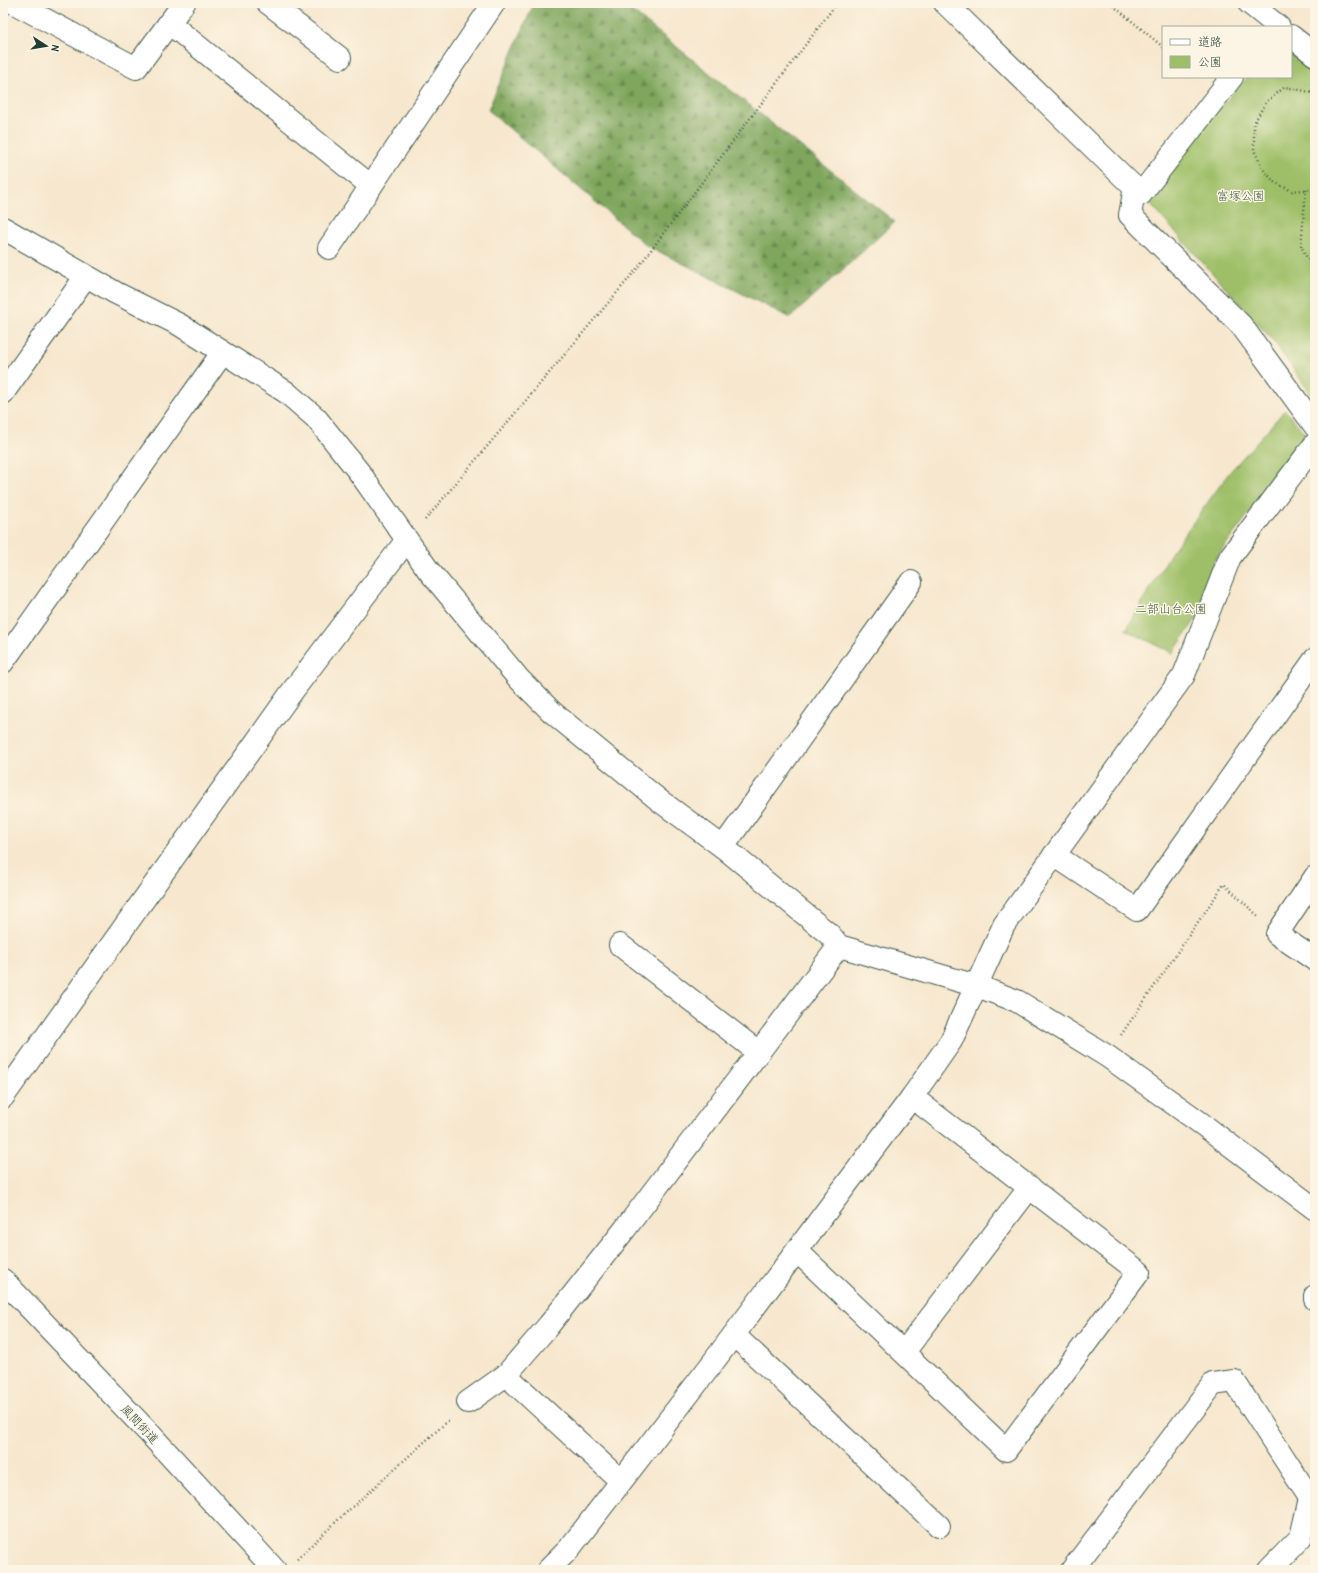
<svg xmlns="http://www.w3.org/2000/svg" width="1318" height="1573" viewBox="0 0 1318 1573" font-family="'Patrick Hand','Klee One',sans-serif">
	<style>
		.forest { fill: url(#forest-firs); stroke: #4e7248 }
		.park { fill: #9ebf68; stroke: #5e7e4e }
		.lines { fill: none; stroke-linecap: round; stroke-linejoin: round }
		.minor-casing { stroke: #3f564b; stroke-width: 24 }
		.path { stroke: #3f564b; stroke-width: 2.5; stroke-dasharray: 1 3; stroke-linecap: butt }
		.minor { stroke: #fff; stroke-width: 22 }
		.labels { text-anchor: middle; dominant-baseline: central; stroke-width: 3; stroke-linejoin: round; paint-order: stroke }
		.park-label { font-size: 12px; fill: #3f5e41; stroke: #fcf5e5 }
		.street-label { font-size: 12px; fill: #1f3d34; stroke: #fcf5e5 }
	</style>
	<defs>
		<pattern id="forest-firs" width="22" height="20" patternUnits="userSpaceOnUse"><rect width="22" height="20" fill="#7ea65c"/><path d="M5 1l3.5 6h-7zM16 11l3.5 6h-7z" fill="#67884d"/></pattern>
	</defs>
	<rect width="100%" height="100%" fill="#fcf5e5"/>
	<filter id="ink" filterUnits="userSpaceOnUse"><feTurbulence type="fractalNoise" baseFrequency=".025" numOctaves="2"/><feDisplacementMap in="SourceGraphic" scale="8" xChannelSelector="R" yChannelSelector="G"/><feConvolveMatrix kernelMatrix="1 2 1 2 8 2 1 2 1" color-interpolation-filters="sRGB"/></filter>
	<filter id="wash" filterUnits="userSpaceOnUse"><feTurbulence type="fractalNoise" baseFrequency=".012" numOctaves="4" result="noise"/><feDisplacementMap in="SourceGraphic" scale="16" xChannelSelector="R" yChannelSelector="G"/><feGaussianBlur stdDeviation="0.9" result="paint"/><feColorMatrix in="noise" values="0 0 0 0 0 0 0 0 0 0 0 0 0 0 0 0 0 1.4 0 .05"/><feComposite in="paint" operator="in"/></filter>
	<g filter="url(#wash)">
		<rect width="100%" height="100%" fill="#f7e7ce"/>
		<path class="forest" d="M534,3h88l273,219 -105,96 -144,-73 -158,-135z"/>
		<g class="park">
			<path d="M1291,54l24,19v327l-40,-57 -134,-149 107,-117h43z"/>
			<path d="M1285,410l22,26 -92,123 -19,60 -23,34 -47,-23 45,-77 58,-80z"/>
		</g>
	</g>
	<g filter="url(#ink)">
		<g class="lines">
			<g class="minor-casing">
				<g id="minor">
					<path d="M14,3l122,65 48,-65"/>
					<path d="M268,3l72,55"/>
					<path d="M945,3l196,191 91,-117"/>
					<path d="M1249,3l30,24"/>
					<path d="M169,23l202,163 123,-183"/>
					<path d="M1291,36l24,19"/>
					<path d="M1135,187l-5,28 111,110 74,101"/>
					<path d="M3,228l113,65 64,32 106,67 30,26 43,54 70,99 90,108 33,33 108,89 63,46 107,88 9,11 138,40 40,15 90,55 95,68 113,85"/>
					<path d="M329,248l42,-62"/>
					<path d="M3,393l83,-117"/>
					<path d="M3,662l219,-309"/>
					<path d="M723,847l188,-265"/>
					<path d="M1054,855l83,55 178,-251"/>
					<path d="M1315,877l-38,57 38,26"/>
					<path d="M620,945l138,107"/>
					<path d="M3,1097l288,-404 115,-152"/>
					<path d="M797,1251l209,199 133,-178 -227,-175"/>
					<path d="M3,1280l147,154 125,136"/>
					<path d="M1315,1296v3"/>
					<path d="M734,1335l205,191"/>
					<path d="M904,1352l126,-165"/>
					<path d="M506,1375l115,106"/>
					<path d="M468,1402l38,-27 43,-50 76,-96 214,-283"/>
					<path d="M548,1570l21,-21 142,-184 201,-268 39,-56 53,-116 180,-250 46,-118 85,-113"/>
					<path d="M1072,1570l141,-186 21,-3 76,117 -9,39 -32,33"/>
				</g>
			</g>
			<g class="path">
				<path d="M1110,3l53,44"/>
				<path d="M1315,93l-30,-6 -19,15 -12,21v27l9,19 11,13 18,9 23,-2"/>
				<path d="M1306,189l-5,57 14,27"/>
				<path d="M425,520l211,-250 201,-267"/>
				<path d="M1121,1035l103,-151 35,33"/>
				<path d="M297,1559l42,-40 111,-100"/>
			</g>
			<use href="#minor" class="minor"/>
		</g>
	</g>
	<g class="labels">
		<g class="park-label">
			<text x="1241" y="195">富塚公園</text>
			<text x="1171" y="608">二部山台公園</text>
		</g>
		<g class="street-label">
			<text transform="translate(140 1424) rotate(47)">風間街道</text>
		</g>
	</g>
	<rect width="1318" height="1573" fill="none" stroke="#fcf5e5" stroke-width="16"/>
	<rect x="1162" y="26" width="130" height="52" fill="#fcf5e5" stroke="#a4ab9e"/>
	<rect x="1170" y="39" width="20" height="6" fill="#ffffff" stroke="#a4ab9e"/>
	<text x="1198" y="46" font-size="12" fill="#1f3d34">道路</text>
	<rect x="1170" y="56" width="20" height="12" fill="#9ebf68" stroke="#a4ab9e"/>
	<text x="1198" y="66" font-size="12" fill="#1f3d34">公園</text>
	<g transform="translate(46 46) rotate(102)" stroke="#fcf5e5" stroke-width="3" paint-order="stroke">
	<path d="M0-3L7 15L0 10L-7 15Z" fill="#1f3d34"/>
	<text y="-6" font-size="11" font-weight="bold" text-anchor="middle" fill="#1f3d34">N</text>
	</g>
</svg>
